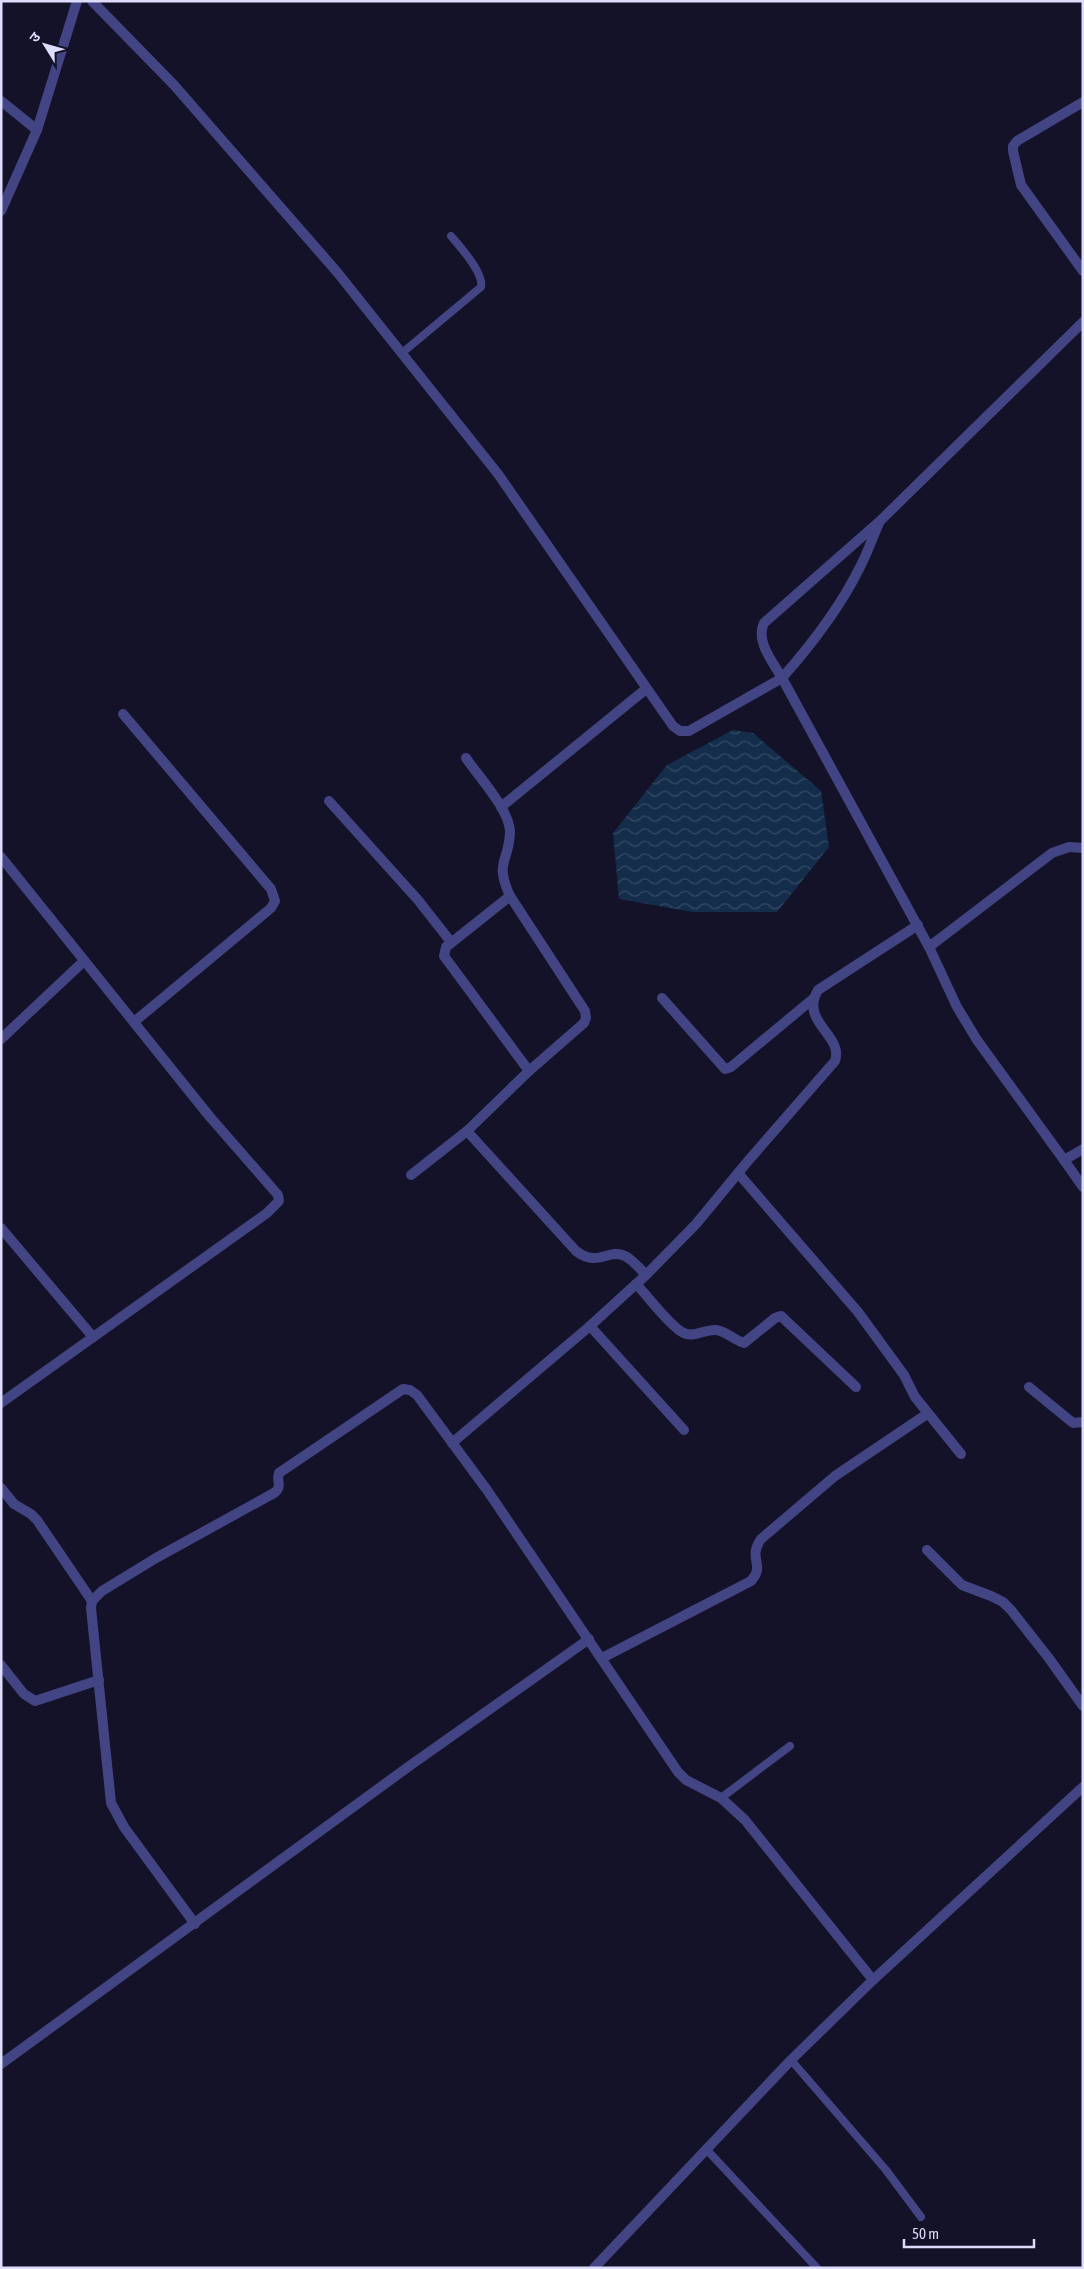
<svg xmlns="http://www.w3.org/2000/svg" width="1084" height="2269" viewBox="0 0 1084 2269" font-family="'Asap Condensed','Noto Sans Devanagari',sans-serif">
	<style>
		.water { fill: url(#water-waves) }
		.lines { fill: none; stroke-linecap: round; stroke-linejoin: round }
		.service { stroke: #424483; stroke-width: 8 }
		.minor { stroke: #424483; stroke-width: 10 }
	</style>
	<defs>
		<pattern id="water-waves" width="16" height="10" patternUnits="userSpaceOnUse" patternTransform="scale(1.25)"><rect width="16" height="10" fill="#132d4b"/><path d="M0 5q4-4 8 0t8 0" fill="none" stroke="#354b66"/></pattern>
	</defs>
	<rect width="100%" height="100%" fill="#141228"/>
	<path class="water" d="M733,730l20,3 68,58 8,56 -52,65h-84l-74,-13 -6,-66 54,-68z"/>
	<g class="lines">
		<g class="service">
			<path d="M402,353l79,-66c3,-14 -20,-39 -30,-51"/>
			<path d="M721,1798l69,-52"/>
			<path d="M791,2060l95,110 35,47"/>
			<path d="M707,2150l110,118"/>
		</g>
		<g class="minor">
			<path d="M92,1l82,84 163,187 161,202 175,252 7,5h9l93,-53 147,269 28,60 20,33 87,120 19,-11"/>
			<path d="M1,101l36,29"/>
			<path d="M1083,102l-66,39 -4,5v5l8,34 62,86"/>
			<path d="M1,211l36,-81 40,-129"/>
			<path d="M880,521c-7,15 -12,31 -20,46 -20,41 -48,77 -78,111 -9,-16 -27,-37 -18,-55l116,-102 203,-199"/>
			<path d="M123,714l148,175 4,12 -4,7 -137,114"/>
			<path d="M329,801l89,99 33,42"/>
			<path d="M501,807l145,-118"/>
			<path d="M1,857l209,260 68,78 1,6 -12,12 -266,190"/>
			<path d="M510,896l-64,51 -2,9 85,115"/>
			<path d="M929,947l123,-94 17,-6 14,1"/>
			<path d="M662,998l63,71 6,-2 83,-69"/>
			<path d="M1,1039l83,-78"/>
			<path d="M467,1131l109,120c22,17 32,-3 49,5 8,4 15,13 21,19"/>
			<path d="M1064,1160l19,27"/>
			<path d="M738,1173l120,139 46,63 11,22 46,57"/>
			<path d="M411,1175l56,-44 62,-60 55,-48 2,-5 -1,-7 -75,-115c-16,-35 -1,-33 0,-64 0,-22 -32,-56 -44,-74"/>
			<path d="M1,1228l92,109"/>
			<path d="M636,1284c12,12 32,40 46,48 11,7 22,-3 34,-2 10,1 18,10 28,13l31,-25 6,-2 75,71"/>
			<path d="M590,1326l94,104"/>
			<path d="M1029,1387l44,36 10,-1"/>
			<path d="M452,1443l138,-117 56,-51 50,-51 52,-63 87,-100c9,-26 -36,-39 -17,-71l100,-65"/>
			<path d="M1,1488l13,16 17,10 6,6 55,81"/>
			<path d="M927,1550l35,35 29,11 12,6 8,8 37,47 35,49"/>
			<path d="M602,1658l149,-77c15,-16 -4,-22 10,-42l74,-63 92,-62"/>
			<path d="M1,1665l23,29 11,7 64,-21"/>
			<path d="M195,1924l-71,-97 -13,-24 -20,-195 1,-7 10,-10 54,-33 118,-65c9,-6 2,-12 5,-20l124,-84 7,1 7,5 70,95 191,282 8,8 35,18 24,22 128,160"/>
			<path d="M1,2064l407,-297 181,-128"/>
			<path d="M594,2268l197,-208 82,-80 210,-193"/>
		</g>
	</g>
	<rect width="1084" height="2269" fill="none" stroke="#dddcfc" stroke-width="5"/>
	<g transform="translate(45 45) rotate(307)" stroke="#141228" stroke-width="4" paint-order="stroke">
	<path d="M0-4L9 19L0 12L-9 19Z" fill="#dddcfc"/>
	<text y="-8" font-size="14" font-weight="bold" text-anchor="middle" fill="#dddcfc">उ</text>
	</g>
	<path d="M904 2239v8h130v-8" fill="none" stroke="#dddcfc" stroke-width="2.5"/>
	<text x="912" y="2239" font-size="15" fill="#dddcfc" stroke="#141228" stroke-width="4" paint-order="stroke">50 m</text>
</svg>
